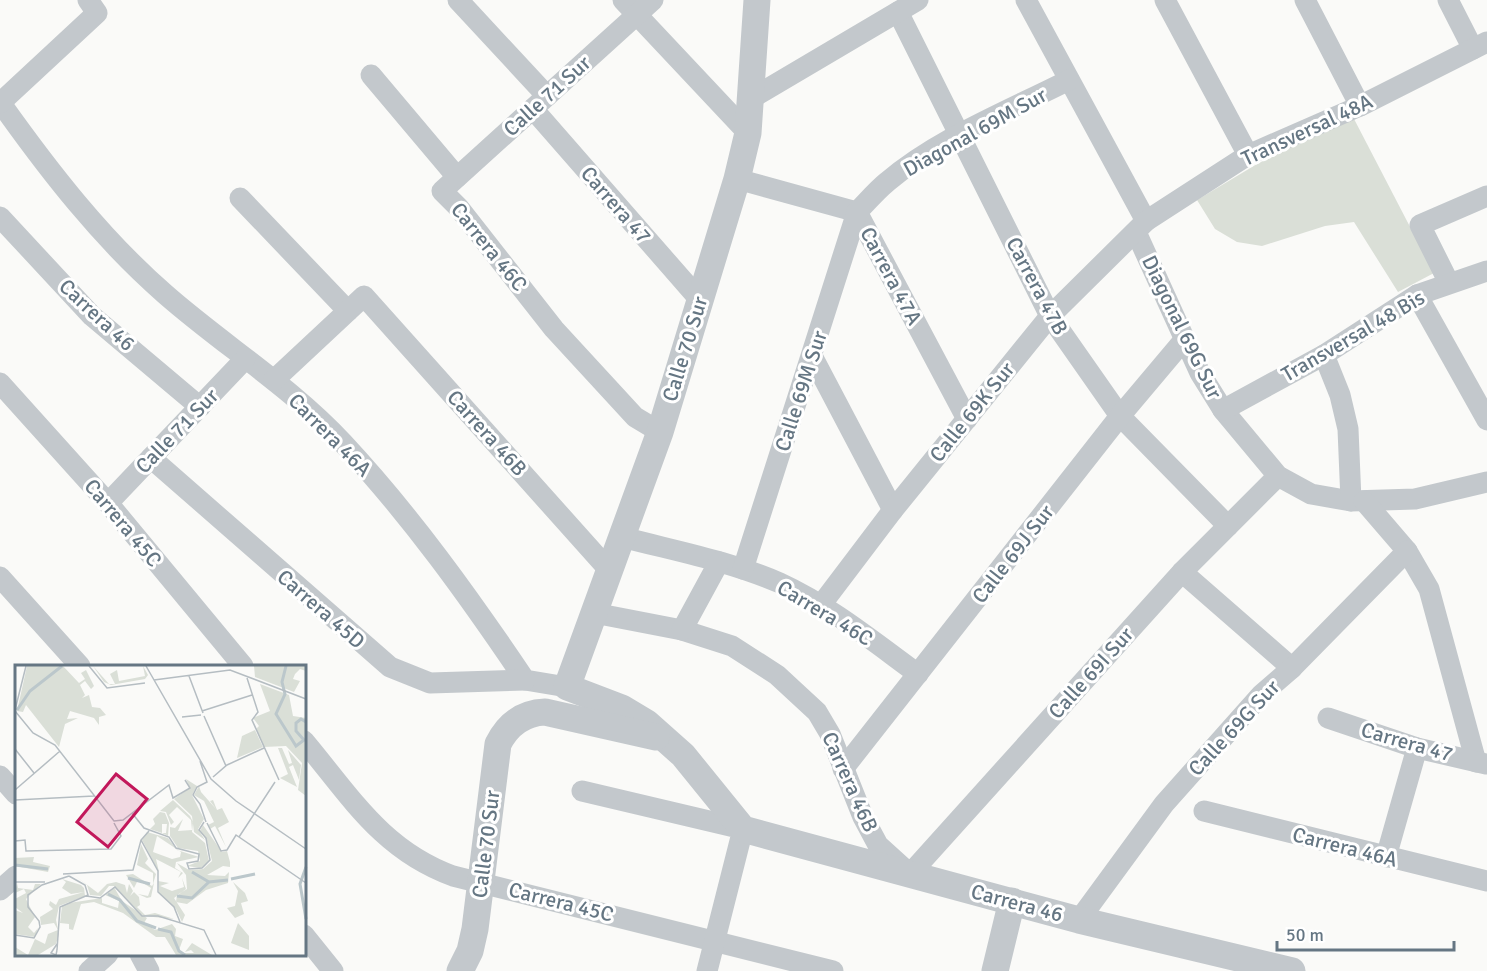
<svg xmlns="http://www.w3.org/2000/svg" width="1487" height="971" viewBox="0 0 1487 971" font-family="Signika,sans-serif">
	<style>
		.green { fill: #dadfd7 }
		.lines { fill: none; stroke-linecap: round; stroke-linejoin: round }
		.minor { stroke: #c3c8cc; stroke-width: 21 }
		.tertiary { stroke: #c3c8cc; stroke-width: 27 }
		.labels { text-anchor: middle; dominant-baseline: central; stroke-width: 6; stroke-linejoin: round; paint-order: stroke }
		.street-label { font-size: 21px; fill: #657683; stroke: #fff }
		.inset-river { fill: none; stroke: #bbc7cb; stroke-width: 3 }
		.inset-road { fill: none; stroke: #b5bdc2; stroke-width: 1.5 }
		.view { fill: #c2185b; fill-opacity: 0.15; stroke: #c2185b; stroke-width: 3 }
		.inset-edge { fill: none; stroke: #657683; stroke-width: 3 }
	</style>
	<rect width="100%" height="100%" fill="#fafaf8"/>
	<path class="green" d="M1353,117l81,156 -36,19 -44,-70 -29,4 -63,20 -25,-4 -22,-13 -18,-29 60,-36z"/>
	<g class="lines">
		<g class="minor">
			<path d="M458,0l89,96"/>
			<path d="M623,0l125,133"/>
			<path d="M653,0l-211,191 17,17 95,121 81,88 25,15"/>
			<path d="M1026,0l120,221"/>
			<path d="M1165,0l83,155"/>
			<path d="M1305,0l55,106"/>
			<path d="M1448,0l25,49"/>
			<path d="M898,12l152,304 70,100 108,110"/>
			<path d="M371,75l86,102"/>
			<path d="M752,98l166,-98"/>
			<path d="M0,102c49,69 101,136 165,192 58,51 125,92 178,149 68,73 126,154 182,237l42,7"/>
			<path d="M0,103l97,-90 -9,-13"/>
			<path d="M533,109l167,191"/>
			<path d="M737,179l120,33 110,207"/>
			<path d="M240,198l108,113"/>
			<path d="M0,217l92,99 108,91"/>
			<path d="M1136,232l64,141 23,37 55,66 33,18 40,7 64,-2 72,-17"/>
			<path d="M1449,283l-29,-58 67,-29"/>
			<path d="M1417,295l70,125"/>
			<path d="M1324,355l16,40 8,34 3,72"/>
			<path d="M812,356l81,154"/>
			<path d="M274,380l90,-84 245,274"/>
			<path d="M0,383l108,120 135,163"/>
			<path d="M1223,410l101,-55 93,-60 70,-24"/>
			<path d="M151,458l239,209 40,16 95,-3"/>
			<path d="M1364,501l43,50 22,38 47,173"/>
			<path d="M108,503l137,-144"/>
			<path d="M622,537c53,14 108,24 158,46 50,23 94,59 138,91"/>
			<path d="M743,569l114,-357c10,-10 19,-21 30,-30 50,-43 123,-72 182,-102"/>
			<path d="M1182,572l110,96"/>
			<path d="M0,577l80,89"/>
			<path d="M821,605l72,-95 157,-194 96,-95 102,-66 112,-49 127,-64"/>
			<path d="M594,613l88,17 50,16 45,29 40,37 13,22 33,83 15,28 32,29 272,-302 96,-96"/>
			<path d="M682,630l37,-68"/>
			<path d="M1328,718l89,30 69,16"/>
			<path d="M304,741c47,56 78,109 149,135l380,95"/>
			<path d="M843,769l277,-353 64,-76"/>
			<path d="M0,776l16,18"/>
			<path d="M582,791l161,38 -36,142"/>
			<path d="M1204,811l283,70"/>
			<path d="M1386,857l31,-109"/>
			<path d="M0,890l16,-14"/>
			<path d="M1079,920l85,-116 97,-109 31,-27 115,-117"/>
			<path d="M304,935l29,36"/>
			<path d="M140,954l9,17"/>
			<path d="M89,971l19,-17"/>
		</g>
		<g class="tertiary">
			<path d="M757,0l-9,133 -11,46 -77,253 -93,255 55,21 25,15 36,32 60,74 336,91 213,51"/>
			<path d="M460,971l10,-20 5,-22 23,-185c10,-20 25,-31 47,-32l111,25"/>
			<path d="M995,971l17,-70"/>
		</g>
	</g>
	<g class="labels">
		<g class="street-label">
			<text transform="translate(547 96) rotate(-42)">Calle 71 Sur</text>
			<text transform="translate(1307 130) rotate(-25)">Transversal 48A</text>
			<text transform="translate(975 132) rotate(-29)">Diagonal 69M Sur</text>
			<text transform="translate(616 205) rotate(49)">Carrera 47</text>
			<text transform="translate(489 247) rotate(51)">Carrera 46C</text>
			<text transform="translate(891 276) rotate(62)">Carrera 47A</text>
			<text transform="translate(1037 286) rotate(62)">Carrera 47B</text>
			<text transform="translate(97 315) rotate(43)">Carrera 46</text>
			<text transform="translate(1182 327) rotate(64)">Diagonal 69G Sur</text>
			<text transform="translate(1353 336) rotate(-30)">Transversal 48 Bis</text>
			<text transform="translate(685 349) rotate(-73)">Calle 70 Sur</text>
			<text transform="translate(801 391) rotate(-72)">Calle 69M Sur</text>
			<text transform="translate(972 412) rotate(-51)">Calle 69K Sur</text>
			<text transform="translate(177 431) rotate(-46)">Calle 71 Sur</text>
			<text transform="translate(487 433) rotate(48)">Carrera 46B</text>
			<text transform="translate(330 435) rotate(45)">Carrera 46A</text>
			<text transform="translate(123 523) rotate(50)">Carrera 45C</text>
			<text transform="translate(1013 554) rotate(-52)">Calle 69J Sur</text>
			<text transform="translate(321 609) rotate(41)">Carrera 45D</text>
			<text transform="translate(825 613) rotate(31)">Carrera 46C</text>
			<text transform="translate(1091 673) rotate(-48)">Calle 69I Sur</text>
			<text transform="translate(1234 728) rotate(-47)">Calle 69G Sur</text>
			<text transform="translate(1407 742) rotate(16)">Carrera 47</text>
			<text transform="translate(850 782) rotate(66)">Carrera 46B</text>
			<text transform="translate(486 844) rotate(-83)">Calle 70 Sur</text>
			<text transform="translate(1345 847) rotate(14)">Carrera 46A</text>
			<text transform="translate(561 902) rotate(14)">Carrera 45C</text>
			<text transform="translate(1017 903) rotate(15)">Carrera 46</text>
		</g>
	</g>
	<g transform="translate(15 665)">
		<rect width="291" height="291" fill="#fafaf8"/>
		<path d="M12,1h36l16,17 6,-4 -4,-6 5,-3 8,16 -3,3 -6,-8 -5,4 5,10 -3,3 7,-3 3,12 8,1 6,7 -7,2v8l-5,-7 -24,-7 -3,8 11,-1 -13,6 -6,23 -33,-42 -3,7 -6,-1zM78,1l16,18h6l-5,-10 7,-4 2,11 26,-5 -2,-10 5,9 -3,4 -34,6 -7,-3zM239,1h52v5l-6,-2 -5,5 -2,5 7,2 -6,11 -39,-15zM245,19l29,11 4,21 13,2v78l-8,-6 4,-27 -16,-17 -22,1 -8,-18 3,-3 -6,-8 17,-7zM240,65l8,17 -26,11 5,-22zM263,83h4l7,16 3,-1 -4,-13 13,15 -2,15 -6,-15 -4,2 8,20 -17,-9 8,-4zM171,114l11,7 -5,9 12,24 -6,10 7,11 -11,-8 -2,-16 -18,-17 16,-11zM184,121l2,6 15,17 -6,-8 3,-1 4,10 5,-2 7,14 -11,6 8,19 -11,-21 -5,3 -2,-4 6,-3 -10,-21 -10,-6zM158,135l17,16 3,6 -1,10 13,11 4,18 -8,7 -14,-2 13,-5 -2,-10 -20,-3 -8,-12v-9l5,1 8,-9 -5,12 14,-1 -1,-10 -14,-13 -8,8 5,7 -3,3 -5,-13 -6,-1zM145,147l5,1 4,10 -1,13 -6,-3h4l1,-9h-5v9l-12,-4 5,-5 -2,-5zM188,160l19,27 5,-1 3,11v5l-7,-1 -16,9 18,1 4,-4 -1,11 -22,7 -19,14 -11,-2 1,-7 10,-6 -1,-14 -9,-12 12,7 14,-1 9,-8 -5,-20 -7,-10zM132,167l21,6 9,12 22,7 -23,5 -1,6 8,5 -5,5 3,-6 -25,-13 3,13 -17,-32zM142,171l24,16 -1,5 -8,2 -19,-7zM126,179l7,15 -3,4 11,11 -3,10v-11l-16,-8zM19,192l-1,5 17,4 -2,6 -33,-6v-8zM118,209l19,12 2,-3 -3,14 -4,1 -9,-4 10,2 3,-8 -13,-8 -4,8 -8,-13zM59,210l24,18 9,-9 9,-2 9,3 2,8 2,-9 4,7 -3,5 4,-4 5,5 1,8 -3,2 8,8 10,-2 19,6 -31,-3 -29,-30h-5l-8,10 -11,-1 -3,-10zM167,213l4,11 -12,9 11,17 -3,7 -6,-13 -17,-16 -1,-12 11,2 -9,3 12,5 12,-4zM47,214l19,6 3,3 1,8 -26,10 -3,14 3,14 -3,10 -18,11h-23v-8l13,8 7,-16 10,5 3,-10 10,-4 -4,-7 -13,2 -1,-8 13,-8 -4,-4 1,-4 6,4 3,-6 25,-7 -13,2 -9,-6 4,-6zM218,217l12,11 3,8 -7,2 3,11 -9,4 -8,-10 8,-2 3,-15zM2,218l1,5 15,2 2,-6h6l-15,15 9,18 -7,10 6,6 4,-5 -3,9 -20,-3v-24l8,3 -8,-6v-8l11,-6 -2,-4 -9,4zM99,222l8,14 25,17 -3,5 11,7 17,-6 4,5 -1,7 8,3 -4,11 2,3h13l-3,-3 -6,2 7,-9 20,12h-36l-11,-18h-9l-33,-24 -29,-11 -13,2 -8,26 -4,-1v-5l-9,-1 2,-17 7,-3 33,-5v5l16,5 1,-7 -14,-6zM223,258l11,13v14l-18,-7z" fill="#dadfd7" fill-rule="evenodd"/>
		<path class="inset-river" d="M271,1l-4,16 3,12 -9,20 20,32 8,-6 -8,-9v-8l5,-4 5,3M2,45l13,-19 32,-25M0,200l33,4M291,202l-6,17 6,35M177,207l17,10M113,213l22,6M216,214l24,-5M93,229l12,6 17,21 19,7M162,231l15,2 17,-16 19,-2M143,264l13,3 8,19 6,4"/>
		<path class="inset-road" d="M74,1l18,22 38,-5M131,1l65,113 25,22 70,48M174,11l14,37M232,13l11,34 -6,8 27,60M139,15l76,-10 76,29M0,45l11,-44M0,46l18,22 22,12 59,76 9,-1 46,-35 4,13 17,-10 -5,-8M187,46l50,-16M189,51l22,50M167,52l19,-2M0,84l19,24M185,96l7,21 -10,5 -4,8 7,9 6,18M198,112l14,-12 37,-17M0,125l45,-39M0,135l79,-4M117,148l12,15 25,9 7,11 23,6 -1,7 -11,2 2,6 13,-1 8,-8 -4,-22 -7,-8 5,-8M192,158l14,28 6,-1 9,-15 70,48M224,172l36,-55M126,175l17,31v21l16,15 6,15M0,176l10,-1 1,11 85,-2 10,-13 -7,-13M48,209l70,-4 8,-30 8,-9M0,217h30M71,231l14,2 15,-11 27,29h16l46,14 12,25M0,270l19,3 6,-11 -1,-6 -11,-14v-12l14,-10 27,-9M42,279l-6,9 5,2 1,-5M42,285l3,-43 28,-12 -3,-10 -16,-9"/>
		<path class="view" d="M101,109l31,25 -39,48 -31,-25z"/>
		<rect width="291" height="291" class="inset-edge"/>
	</g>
	<path d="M1277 941v9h177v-9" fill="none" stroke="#657683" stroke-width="3"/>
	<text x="1286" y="941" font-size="18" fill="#657683" stroke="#ffffff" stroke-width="4.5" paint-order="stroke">50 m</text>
</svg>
